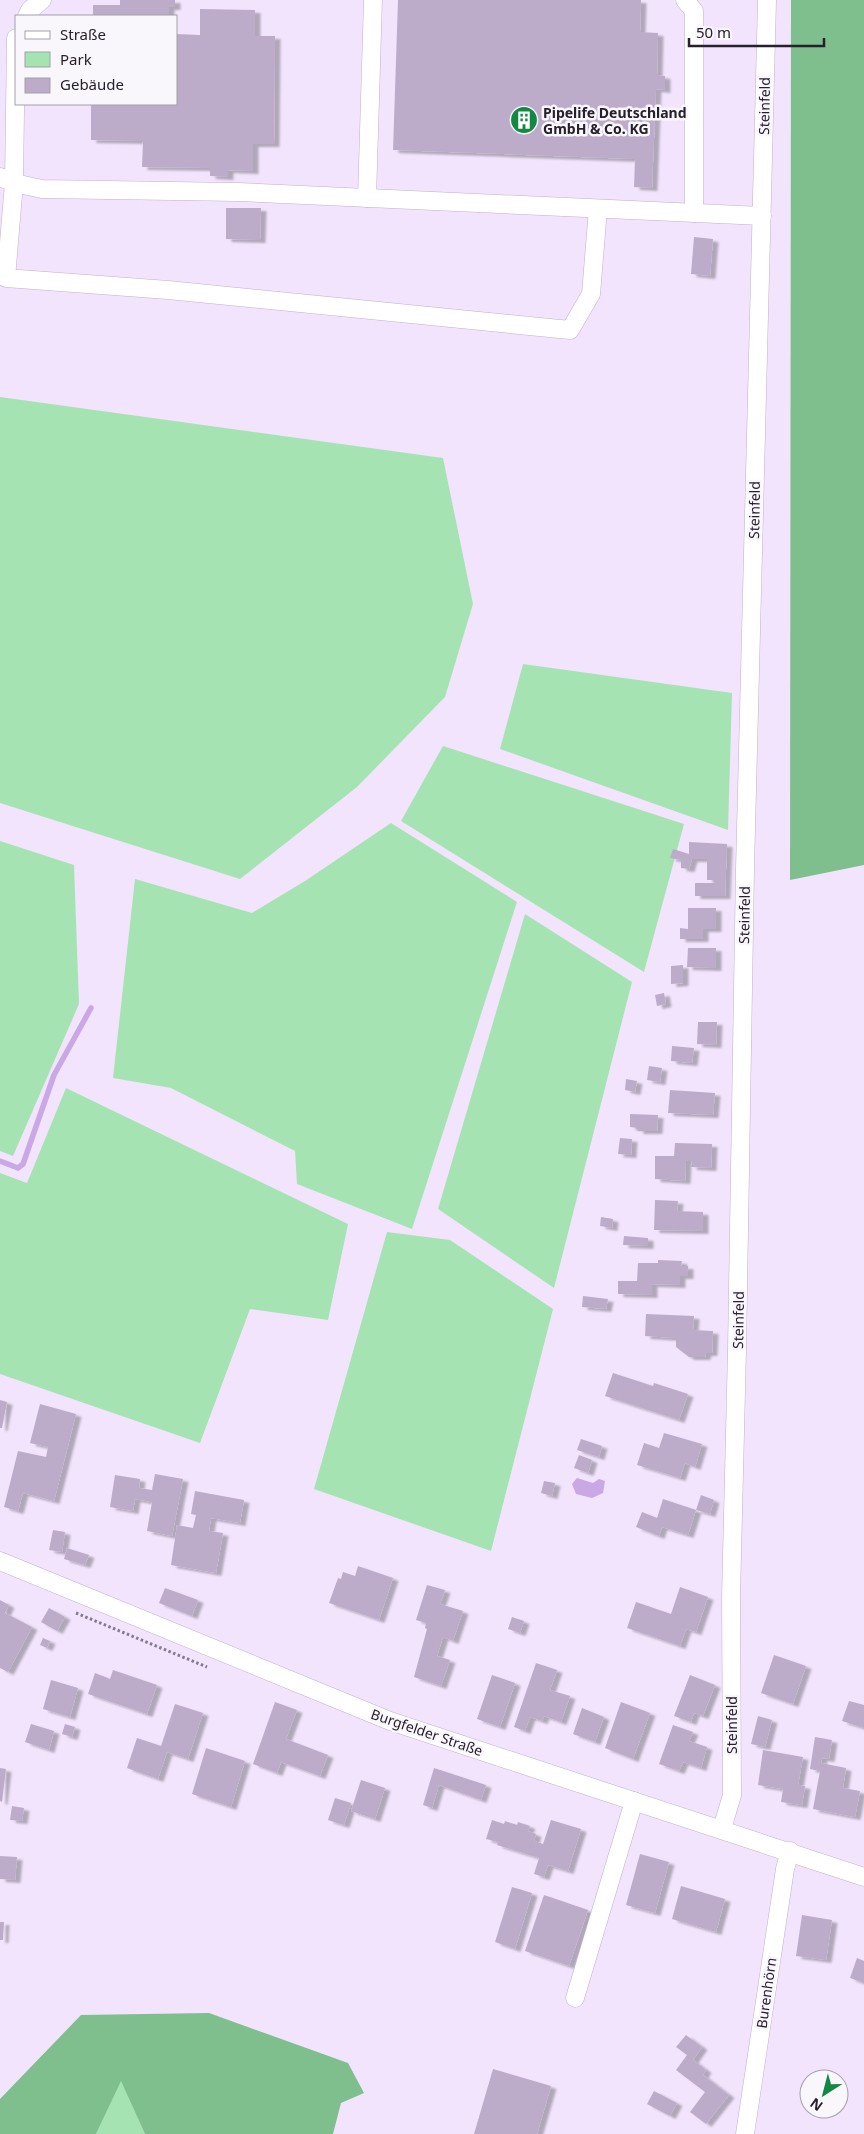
<svg xmlns="http://www.w3.org/2000/svg" width="864" height="2134" viewBox="0 0 864 2134" font-family="'Noto Sans',sans-serif">
	<style>
		.green { fill: #a6e3b3 }
		.forest { fill: #7fbe8d }
		.water { fill: #caa7e5 }
		.lines { fill: none; stroke-linecap: round; stroke-linejoin: round }
		.stream { stroke: #caa7e5; stroke-width: 5.5 }
		.building { fill: #bcacc9; filter: url(#shadow) }
		.minor-casing { stroke: #c0b0cd; stroke-width: 19 }
		.path { stroke: #847a8b; stroke-width: 3; stroke-dasharray: 2.5 2.5; stroke-linecap: butt }
		.minor { stroke: #fff; stroke-width: 18 }
		.labels { text-anchor: middle; dominant-baseline: central; stroke-width: 5; stroke-linejoin: round; paint-order: stroke }
		.street-label { font-size: 14px; fill: #27202c; stroke: #f9f6fc }
		.poi-label { font-size: 14px; font-weight: bold; fill: #27202c; stroke: #f9f6fc; text-anchor: start }
	</style>
	<defs>
		<filter id="shadow"><feDropShadow dx="5.5" dy="3" stdDeviation="1" flood-color="#0004"/></filter>
	</defs>
	<rect width="100%" height="100%" fill="#f2e4fd"/>
	<g class="green">
		<path d="M0,397l443,61 30,146 -28,93 -88,90 -117,92 -240,-76z"/>
		<path d="M523,664l209,29 -4,137 -228,-81z"/>
		<path d="M443,746l241,78 -40,148 -243,-151z"/>
		<path d="M391,823l126,79 -105,327 -115,-45 -2,-33 -124,-63 -58,-10 22,-199 117,34 53,-32z"/>
		<path d="M0,841l74,24 5,139 -66,152 -13,-5z"/>
		<path d="M525,914l107,68 -78,306 -116,-79z"/>
		<path d="M66,1088l282,136 -20,96 -78,-11 -50,134 -200,-69v-201l27,10z"/>
		<path d="M387,1232l63,8 103,69 -62,242 -177,-62z"/>
		<path d="M121,2080l24,54h-49z"/>
	</g>
	<g class="forest">
		<path d="M791,0h73v865l-74,15z"/>
		<path d="M209,2013l139,50 16,30 -23,10 -8,31h-188l-24,-53 -25,53h-96v-35l81,-84z"/>
	</g>
	<path class="water" d="M577,1478l16,5 6,-4 6,2 -2,12 -11,5 -16,-4 -4,-10z"/>
	<g class="lines">
		<path class="stream" d="M0,1161l18,7 5,-4 31,-89 37,-67"/>
	</g>
	<g class="building">
		<path d="M120,0h55v7h-6v9h-76v-11h27z"/>
		<path d="M398,0h243l-1,32 18,1 -1,42 8,1v14l-9,-1 -4,99 -18,-1 1,-28 -242,-9z"/>
		<path d="M200,9l55,1v26h20l-1,108h-21v27l-25,-1v7l-18,-1v-8l-68,-1 1,-26 -52,-1v-36h85v-70l24,1z"/>
		<path d="M226,208h35l-1,32 -34,-1z"/>
		<path d="M694,237l19,2 -3,37 -19,-2z"/>
		<path d="M689,842l38,2 -2,52h-30v-13h19v-3h-7v-21h-15l-3,10 -8,-1v-8l-11,-2 3,-9 16,5z"/>
		<path d="M688,908h28v21h-13v10h-23v-11l8,1z"/>
		<path d="M688,948h28v20l-29,-1z"/>
		<path d="M683,965v18l-12,1v-18z"/>
		<path d="M664,993l2,11 -9,2 -2,-11z"/>
		<path d="M698,1022h19l-1,23 -19,-1z"/>
		<path d="M672,1046l22,2 -2,15 -21,-2z"/>
		<path d="M649,1066l13,2 -2,14 -13,-2z"/>
		<path d="M626,1079l11,2 -2,11 -10,-2z"/>
		<path d="M670,1090l45,3 -2,22 -45,-2z"/>
		<path d="M630,1114l28,1 -1,16h-19v-3l-8,-1z"/>
		<path d="M620,1138l12,1 -1,16 -13,-1z"/>
		<path d="M675,1143l37,1 -1,24 -20,-1 1,-6h-6l-1,20 -30,-2v-23h19z"/>
		<path d="M655,1200l23,1 -1,10 26,1v19l-49,-1z"/>
		<path d="M601,1217l12,2 -1,9 -12,-2z"/>
		<path d="M624,1236l24,2v8l-25,-1z"/>
		<path d="M658,1260l24,1 -1,5h7v10h-8v9l-28,-1v11l-34,-1v-13h19l1,-18h20z"/>
		<path d="M583,1296l25,3 -2,10 -24,-2z"/>
		<path d="M646,1314l48,2 -1,14 20,1 -1,22h-6l-1,4h-16l-13,-10v-9l-31,-2z"/>
		<path d="M613,1373l40,13 1,-3 34,11 -9,26 -74,-24z"/>
		<path d="M0,1400l7,2 -5,26h-2z"/>
		<path d="M40,1404l36,10 -22,87 -31,-8 -5,18 -14,-4 14,-56 28,6 2,-10 -18,-4z"/>
		<path d="M664,1433l38,11 -7,23 -10,-4 -5,15 -43,-13 7,-22 15,5z"/>
		<path d="M581,1439l21,7 -3,11 -22,-7z"/>
		<path d="M579,1455l13,5 -4,13 -14,-5z"/>
		<path d="M155,1474l28,5 -11,57 -25,-5 5,-29 -17,-3 -2,12 -23,-4 5,-32 25,4 -1,9 13,2z"/>
		<path d="M544,1481l11,2 -3,13 -11,-3z"/>
		<path d="M195,1491l49,9 -4,23 -29,-5 -2,13 14,2 -7,40 -45,-8 6,-40 16,3 3,-13 -5,-1z"/>
		<path d="M701,1495l13,5 -4,14 -14,-4 -8,25 -26,-8 -3,9 -23,-9 6,-15 15,6 6,-19 33,11z"/>
		<path d="M53,1530l12,2 -3,20 -13,-2z"/>
		<path d="M67,1548l22,7 -4,10 -21,-6z"/>
		<path d="M358,1566l35,12 -14,42 -50,-17 9,-25 3,1 2,-7 12,4z"/>
		<path d="M427,1585l18,5 -5,14 23,7 -10,30 -10,-4 -6,19 13,4 -9,26 -27,-9 13,-48 -2,-1 1,-5 -10,-3z"/>
		<path d="M680,1587l28,10 -12,35 -10,-3 -6,17 -53,-18 9,-26 35,12z"/>
		<path d="M165,1588l33,12 -6,16 -33,-13z"/>
		<path d="M0,1600l9,5 -4,8 27,14 -24,45 -8,-4z"/>
		<path d="M49,1608l16,9 -8,14 -16,-9z"/>
		<path d="M512,1617l12,4 -4,12 -12,-4z"/>
		<path d="M43,1638l7,3 -3,7 -7,-3z"/>
		<path d="M774,1655l32,11 -13,38 -32,-11z"/>
		<path d="M536,1663l21,7 -7,20 20,6 -9,26 -17,-6 -2,5 -12,-4 -5,14 -11,-4z"/>
		<path d="M113,1670l44,15 -10,29 -59,-20 7,-21 15,6z"/>
		<path d="M492,1675l23,8 -15,44 -23,-8z"/>
		<path d="M690,1675l25,10 -12,31 -9,-3 -3,9 -17,-6z"/>
		<path d="M51,1680l27,8 -8,29 -27,-8z"/>
		<path d="M849,1701l15,4v23l-22,-7z"/>
		<path d="M275,1702l22,8 -11,29 42,16 -8,21 -39,-14 -4,11 -24,-9z"/>
		<path d="M621,1702l29,11 -17,46 -28,-11z"/>
		<path d="M175,1704l28,9 -15,46 -21,-7 -9,27 -31,-11 10,-30 24,8z"/>
		<path d="M582,1708l22,9 -9,25 -22,-8z"/>
		<path d="M758,1716l14,4 -7,27 -14,-3z"/>
		<path d="M31,1724l23,7 -5,19 -24,-8z"/>
		<path d="M65,1724l10,3 -3,10 -10,-3z"/>
		<path d="M673,1725l20,7 -4,9 18,6 -6,21 -18,-6 -4,9 -20,-7z"/>
		<path d="M815,1737l17,3 -3,19 -7,-1 -1,5 25,5 -3,20 17,3 -5,26 -42,-8 7,-38 -10,-2z"/>
		<path d="M206,1748l39,13 -14,46 -39,-13z"/>
		<path d="M763,1750l40,7 -5,28 7,1 -3,19 -21,-3 2,-13 -25,-4z"/>
		<path d="M0,1768l6,1 -4,33 -2,-1z"/>
		<path d="M434,1768l52,17 -5,15 -42,-15 -7,23 -9,-3z"/>
		<path d="M361,1780l24,8 -10,31 -24,-8z"/>
		<path d="M335,1798l16,5 -7,22 -16,-5z"/>
		<path d="M12,1806l12,2 -2,13 -12,-1z"/>
		<path d="M492,1820l12,4 1,-3 12,4 1,-3 12,4 -2,5 8,3 -2,7 9,3 8,-24 30,9 -13,42 -20,-6 -4,12 -10,-3 5,-16 -42,-13 1,-3 -12,-3z"/>
		<path d="M640,1854l29,8 -14,51 -29,-8z"/>
		<path d="M0,1856l17,1 -2,23 -15,-1z"/>
		<path d="M681,1886l44,13 -9,33 -44,-13z"/>
		<path d="M512,1887l20,6 -17,56 -20,-7z"/>
		<path d="M544,1895l44,15 -19,56 -44,-15z"/>
		<path d="M802,1915l30,5 -6,40 -30,-4z"/>
		<path d="M0,1922h4l-1,18h-3z"/>
		<path d="M857,1958l7,3v22l-14,-5z"/>
		<path d="M686,2035l16,12 -9,13 13,10 -3,5 26,20 -23,29 -16,-12 15,-20 -29,-22 11,-15 -11,-8z"/>
		<path d="M493,2069l58,17 -14,48h-63z"/>
		<path d="M654,2091l23,12 -7,13 -23,-12z"/>
	</g>
	<g class="lines">
		<g class="minor-casing">
			<g id="minor">
				<path d="M685,0l9,11v202"/>
				<path d="M27,16l3,-6 12,-10"/>
				<path d="M16,38l-2,145 -8,95 162,12 402,40 21,-36 7,-85"/>
				<path d="M0,177l14,6 28,6 196,3 524,24"/>
				<path d="M367,198l6,-198"/>
				<path d="M0,1561l390,160 474,156"/>
				<path d="M722,1829l10,-34 -1,-198 6,-247 8,-481 22,-869"/>
				<path d="M575,1998l59,-197"/>
				<path d="M745,2134l40,-265 5,-18"/>
			</g>
		</g>
		<path class="path" d="M76,1613l131,54"/>
		<use href="#minor" class="minor"/>
	</g>
	<defs>
		<g id="building-disc" transform="scale(1.4375)"><circle r="9.5" fill="#128943" stroke="#f9f6fc"/><path d="M-4-6H4V6H1V3H-1V6H-4ZM-2.5-4.3h1.7v1.8h-1.7ZM.8-4.3h1.7v1.8H.8ZM-2.5-1h1.7V.8h-1.7ZM.8-1h1.7V.8H.8Z" fill="#fff"/></g>
	</defs>
	<g fill-rule="evenodd">
		<use href="#building-disc" x="524" y="120"/>
	</g>
	<g class="labels">
		<g class="street-label">
			<text transform="translate(764 106) rotate(-89)">Steinfeld</text>
			<text transform="translate(754 510) rotate(-89)">Steinfeld</text>
			<text transform="translate(744 915) rotate(-89)">Steinfeld</text>
			<text transform="translate(738 1320) rotate(-89)">Steinfeld</text>
			<text transform="translate(731 1725) rotate(-90)">Steinfeld</text>
			<text transform="translate(427 1732) rotate(19)">Burgfelder Straße</text>
			<text transform="translate(766 1993) rotate(-82)">Burenhörn</text>
		</g>
		<g class="poi-label">
			<text x="543" y="112">Pipelife Deutschland<tspan x="543" dy="16">GmbH &amp; Co. KG</tspan></text>
		</g>
	</g>
	<rect x="15" y="15" width="162" height="90" fill="#f9f6fc" stroke="#a5a0a9"/>
	<rect x="25" y="31" width="25" height="8" fill="#ffffff" stroke="#a5a0a9"/>
	<text x="60" y="40" font-size="15" fill="#27202c">Straße</text>
	<rect x="25" y="52" width="25" height="15" fill="#a6e3b3" stroke="#a5a0a9"/>
	<text x="60" y="65" font-size="15" fill="#27202c">Park</text>
	<rect x="25" y="78" width="25" height="15" fill="#bcacc9" stroke="#a5a0a9"/>
	<text x="60" y="90" font-size="15" fill="#27202c">Gebäude</text>
	<g transform="translate(824 2094) rotate(216)"><circle r="24" fill="#f9f6fc" stroke="#a5a0a9"/>
	<path d="M0-4L9 19L0 12L-9 19Z" fill="#128943"/>
	<text y="-8" font-size="14" font-weight="bold" text-anchor="middle" fill="#27202c">N</text>
	</g>
	<path d="M689 38v8h135v-8" fill="none" stroke="#27202c" stroke-width="2.5"/>
	<text x="696" y="38" font-size="15" fill="#27202c" stroke="#f9f6fc" stroke-width="4" paint-order="stroke">50 m</text>
</svg>
